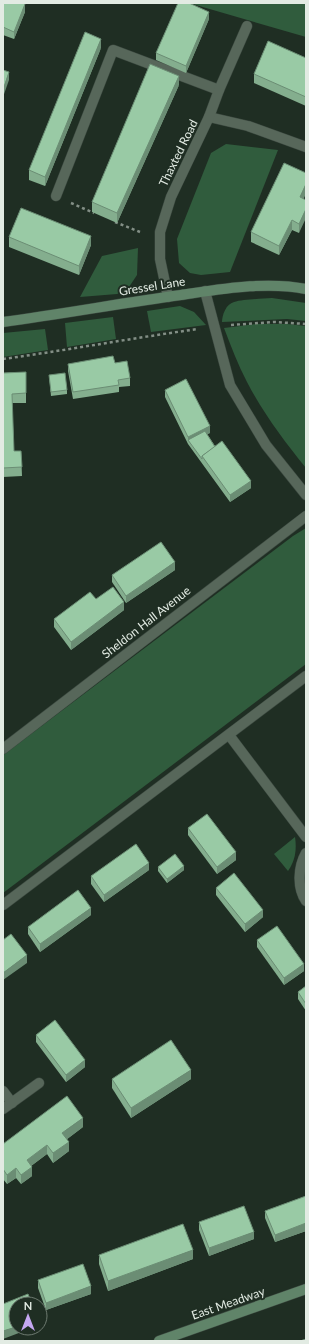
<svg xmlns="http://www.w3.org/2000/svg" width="309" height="1344" viewBox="0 0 309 1344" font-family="Lato,sans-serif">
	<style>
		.green { fill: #305c3d }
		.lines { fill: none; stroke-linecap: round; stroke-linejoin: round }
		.lane-casing { stroke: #3c4940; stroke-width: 11 }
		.street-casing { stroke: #3c4940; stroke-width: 11 }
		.secondary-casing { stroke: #3c4940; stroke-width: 11 }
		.path { stroke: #838f86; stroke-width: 2.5; stroke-dasharray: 3 3; stroke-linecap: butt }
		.lane { stroke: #57675a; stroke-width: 10 }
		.street { stroke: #57675a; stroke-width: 10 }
		.secondary { stroke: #608469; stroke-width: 10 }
		.wall { fill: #84ae8e }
		.shaded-wall { fill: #6b8d74 }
		.building { fill: #99caa5; stroke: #6b8d74 }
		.labels { text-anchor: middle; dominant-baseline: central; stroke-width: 4; stroke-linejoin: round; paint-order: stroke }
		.street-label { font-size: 12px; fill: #e2ebe3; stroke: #1f2e23 }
	</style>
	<rect width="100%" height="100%" fill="#1f2e23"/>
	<g class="green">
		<path d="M189,3h117v34z"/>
		<path d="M226,144l52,6 -48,122 -29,3 -11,-2 -11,-10 -2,-24 34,-86z"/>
		<path d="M138,248l-1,27 -10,15 -10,4 -37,3 22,-41z"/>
		<path d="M272,298l34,5v18l-19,-2 -65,3c0,-7 4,-18 12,-20 9,-3 27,-3 38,-4z"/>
		<path d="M180,306l14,6 12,13 -55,7 -4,-21z"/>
		<path d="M113,317l3,22 -49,8 -2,-24z"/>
		<path d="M257,324h30l19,2v142c-22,-27 -43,-55 -59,-86 -9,-17 -16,-36 -23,-54z"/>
		<path d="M45,329l3,21 -45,7v-24z"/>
		<path d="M306,528v136l-303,229v-138l290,-219z"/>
		<path d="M295,837c2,13 0,24 -7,34l-14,-17z"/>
	</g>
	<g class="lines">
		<g class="lane-casing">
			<path id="lane" d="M56,196l57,-146 106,40"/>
		</g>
		<g class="street-casing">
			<g id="street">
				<path d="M209,117l39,9 58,21"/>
				<path d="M205,291l25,94 36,60 40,50"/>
				<path d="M168,297l-8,-38v-27l11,-35 38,-80 10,-27 28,-64"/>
				<path d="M229,735l77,102"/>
				<path d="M3,749l303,-233"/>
				<path d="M306,853c-8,14 -9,35 0,48"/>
				<path d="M3,905l303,-229"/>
				<path d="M3,1091l9,12"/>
				<path d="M3,1109l36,-26"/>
			</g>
		</g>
		<g class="secondary-casing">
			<g id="secondary">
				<path d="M3,322c60,-8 119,-19 178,-27 41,-6 85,-14 125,-6"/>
				<path d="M159,1341l147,-52"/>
			</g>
		</g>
		<g class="path">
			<path d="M71,203l23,10"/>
			<path d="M115,222l25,10"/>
			<path d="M231,325l43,-3 32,2"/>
			<path d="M3,359c65,-9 130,-21 195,-30"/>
		</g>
		<use href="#lane" class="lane"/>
		<use href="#street" class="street"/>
		<use href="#secondary" class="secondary"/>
	</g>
	<g class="wall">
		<path d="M3,3l22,9 -11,27 -11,-4z"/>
		<path d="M209,19l-23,54 -30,-13v-7z"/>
		<path d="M101,48l-56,138 -16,-6v-10z"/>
		<path d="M306,58v48l-52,-23v-9z"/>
		<path d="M179,85l-62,138 -25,-11v-10z"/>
		<path d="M304,199l-5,34 -7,-3 -13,25 -28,-13v-10z"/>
		<path d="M9,237l82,8 -12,30 -70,-28z"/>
		<path d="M115,363l15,15v8l-11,1v5l-46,7 -5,-28v-7z"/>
		<path d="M26,372v31h-14l2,48h7l1,25 -19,1v-104z"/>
		<path d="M49,375l18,15v4l-16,2z"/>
		<path d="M165,390l45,43 -3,1 8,12 36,42 -21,14 -42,-58 -23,-47z"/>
		<path d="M175,570l-49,33 -14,-21v-7z"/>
		<path d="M96,599l28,11 -53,40 -17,-23v-8z"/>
		<path d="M188,828l48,32 -19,14 -29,-39z"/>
		<path d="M158,867l26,3 -17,13 -9,-12z"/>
		<path d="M149,870l-45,32 -13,-18v-8z"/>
		<path d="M216,888l47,29 -18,15 -29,-37z"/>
		<path d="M91,915l-51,37 -12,-18v-7z"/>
		<path d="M257,940l47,31 -20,14 -27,-38z"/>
		<path d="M306,986v25l-8,-12v-7z"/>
		<path d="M36,1035l49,32 -19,15 -30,-40z"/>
		<path d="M112,1079h79l-60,39 -19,-30z"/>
		<path d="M83,1127l-16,12 2,12 -16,12 -6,-9 -16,12 1,10 -11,8 -5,-6 -9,6 -4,-5v-35z"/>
		<path d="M306,1196v35l-31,11 -10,-24v-7z"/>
		<path d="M199,1222l55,17 -45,17 -10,-26z"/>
		<path d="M99,1255l94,4 -85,32 -9,-27z"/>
		<path d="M38,1280l53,14 -45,16 -8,-22z"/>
	</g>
	<g class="shaded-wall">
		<path d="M25,4v8l-11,27v-7z"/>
		<path d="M209,12v7l-23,54v-7z"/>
		<path d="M101,39v9l-56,138v-9z"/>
		<path d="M9,72v8l-6,17v-7z"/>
		<path d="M179,76v9l-62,138v-10z"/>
		<path d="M306,184v10l-6,12v-9z"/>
		<path d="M306,209v9l-7,15v-9z"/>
		<path d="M292,220v10l-13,25v-9z"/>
		<path d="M91,236v9l-12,30v-9z"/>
		<path d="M210,426v7l-20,10 -2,-3v-3z"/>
		<path d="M251,481v7l-21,14v-7z"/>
		<path d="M175,562v8l-49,33v-7z"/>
		<path d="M124,602v8l-53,40v-8z"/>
		<path d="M236,852v8l-19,14v-7z"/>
		<path d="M149,863v7l-45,32v-7z"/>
		<path d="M184,866v4l-17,13v-4z"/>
		<path d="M91,908v7l-51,37v-8z"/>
		<path d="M263,910v7l-18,15v-8z"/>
		<path d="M27,955v8l-24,17v-7z"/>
		<path d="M304,964v7l-20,14v-7z"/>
		<path d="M85,1060v7l-19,15v-7z"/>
		<path d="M191,1070v9l-60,39v-10z"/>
		<path d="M83,1118v9l-21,16v-10z"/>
		<path d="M69,1142v9l-16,12v-10z"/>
		<path d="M47,1145v9l-20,15v-9z"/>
		<path d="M32,1167v9l-11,8v-9z"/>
		<path d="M16,1168v10l-9,6v-9z"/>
		<path d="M306,1223v8l-31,11v-7z"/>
		<path d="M254,1232v7l-45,17v-8z"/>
		<path d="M193,1250v9l-85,32v-10z"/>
		<path d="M91,1286v8l-45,16v-7z"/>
		<path d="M16,1327v1h16l-29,11v-8z"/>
	</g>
	<g class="building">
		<path d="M3,3h19l3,1 -11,28 -11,-5z"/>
		<path d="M178,3h11l20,9 -23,54 -30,-13z"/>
		<path d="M85,32l16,7 -56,138 -16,-7z"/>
		<path d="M268,41l38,17v39l-52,-23z"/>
		<path d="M150,64l29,12 -62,137 -25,-11z"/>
		<path d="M3,70l6,2 -6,18z"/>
		<path d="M284,163l22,10v11l-6,13 6,3v9l-7,15 -7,-4 -13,26 -28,-14z"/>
		<path d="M21,208l70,28 -12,30 -70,-29z"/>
		<path d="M113,356l2,7 12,-2 3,17 -12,2 1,5 -46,7 -5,-28z"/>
		<path d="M26,372v21l-14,1 2,57h7l1,16 -19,1v-95z"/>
		<path d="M65,373l2,17 -16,2 -2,-17z"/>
		<path d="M186,379l24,47 -22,11 -23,-47z"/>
		<path d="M205,431l10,16 -13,9v3l-14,-19z"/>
		<path d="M222,441l29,40 -21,14 -28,-39z"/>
		<path d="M161,542l14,20 -49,34 -14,-21z"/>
		<path d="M113,587l11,15 -53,40 -17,-23 36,-27 6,7z"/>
		<path d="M207,814l29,38 -19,15 -29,-39z"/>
		<path d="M136,844l13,19 -45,32 -13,-19z"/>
		<path d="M175,854l9,12 -17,13 -9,-12z"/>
		<path d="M234,873l29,37 -18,14 -29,-36z"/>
		<path d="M78,890l13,18 -51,36 -12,-17z"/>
		<path d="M277,926l27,38 -20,14 -27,-38z"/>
		<path d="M11,934l16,21 -24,18v-33z"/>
		<path d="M306,986v18l-8,-12z"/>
		<path d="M55,1020l30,40 -19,15 -30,-40z"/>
		<path d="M171,1040l20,30 -60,38 -19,-29z"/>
		<path d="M67,1096l16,22 -21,15 7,9 -16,11 -6,-8 -20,15 5,7 -11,8 -5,-7 -9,7 -4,-6v-25z"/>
		<path d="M306,1196v27l-31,12 -10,-24z"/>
		<path d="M244,1206l10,26 -45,16 -10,-26z"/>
		<path d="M183,1224l10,26 -85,31 -9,-26z"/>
		<path d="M83,1264l8,22 -45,17 -8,-23z"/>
		<path d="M28,1294l4,10h-16v23l-13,4v-27z"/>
		<path d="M306,1339v2h-6z"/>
	</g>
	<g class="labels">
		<g class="street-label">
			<text transform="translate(178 153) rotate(-64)">Thaxted Road</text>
			<text transform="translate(152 286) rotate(-9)">Gressel Lane</text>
			<text transform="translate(146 622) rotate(-38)">Sheldon Hall Avenue</text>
			<text transform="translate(228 1303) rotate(-19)">East Meadway</text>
		</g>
	</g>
	<rect width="309" height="1344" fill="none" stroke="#e2ebe3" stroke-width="8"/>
	<g transform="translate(28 1316)"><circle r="19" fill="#1f2e23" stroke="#6d7a70"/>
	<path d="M0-3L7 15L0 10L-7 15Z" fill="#c4a7f1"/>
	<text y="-6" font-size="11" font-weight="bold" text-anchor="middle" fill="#e2ebe3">N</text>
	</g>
</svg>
